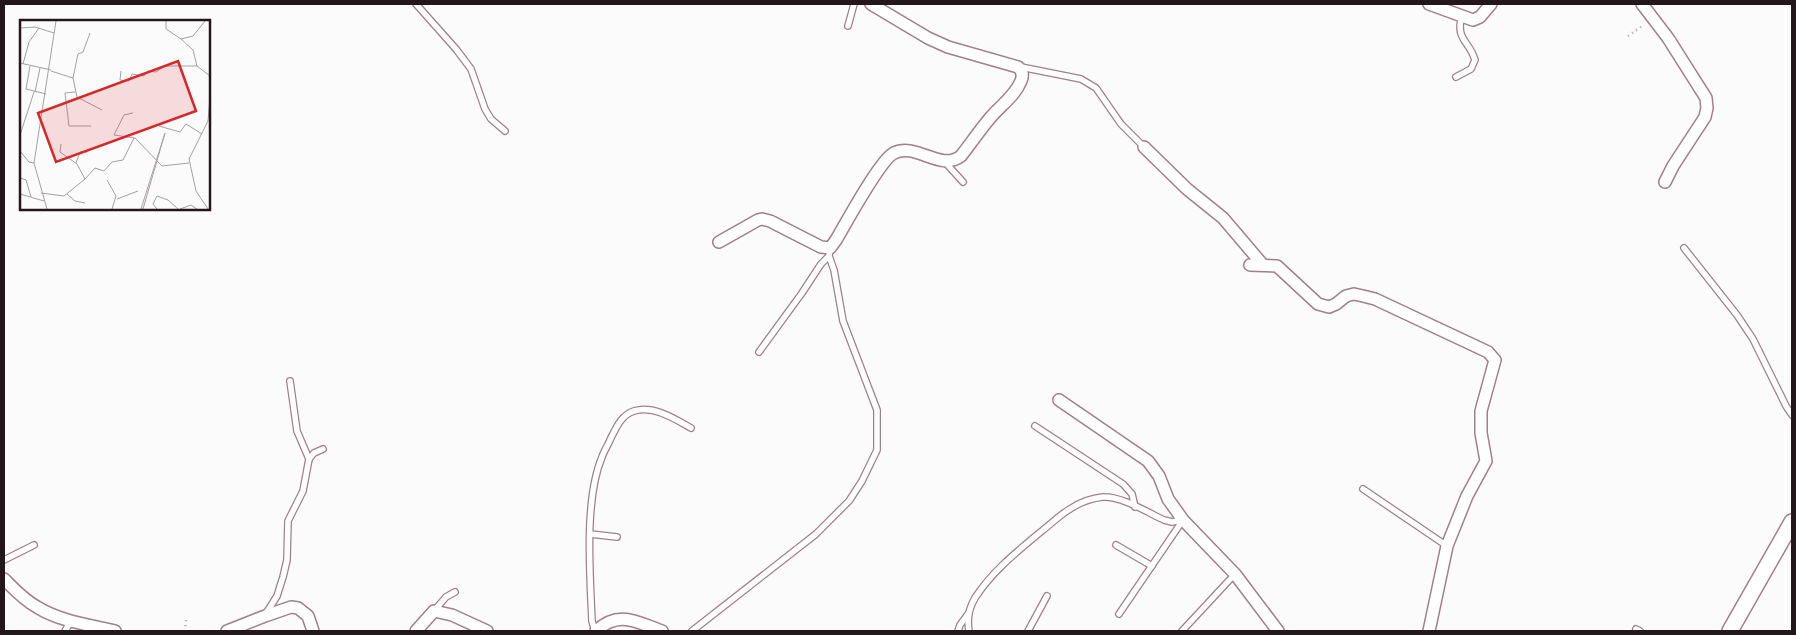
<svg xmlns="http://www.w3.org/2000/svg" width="1796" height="635" viewBox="0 0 1796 635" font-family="'Sofia Sans Condensed',sans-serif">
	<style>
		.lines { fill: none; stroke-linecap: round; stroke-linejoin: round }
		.service-casing { stroke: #a1808a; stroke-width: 8 }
		.minor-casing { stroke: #a1808a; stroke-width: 14 }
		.tertiary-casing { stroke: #a1808a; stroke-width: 18 }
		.path { stroke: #a9a4a6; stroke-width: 2.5; stroke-dasharray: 1 4; stroke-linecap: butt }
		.service { stroke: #fff; stroke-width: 5.5 }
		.minor { stroke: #fff; stroke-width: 11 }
		.tertiary { stroke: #fff; stroke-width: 15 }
		.inset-road { fill: none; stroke: #a5a0a2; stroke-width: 1 }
		.view { fill: #d62828; fill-opacity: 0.15; stroke: #d62828; stroke-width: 2.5 }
		.inset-edge { fill: none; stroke: #24171c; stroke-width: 2.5 }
	</style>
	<rect width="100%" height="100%" fill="#fbfbfb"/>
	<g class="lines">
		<g class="service-casing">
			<g id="service">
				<path d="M416,4l40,45 15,20 14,40 6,10 14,12"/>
				<path d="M848,26l6,-22"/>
				<path d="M1021,67l60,12 15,9 25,36 23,23"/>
				<path d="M1456,77l15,-8 4,-9c-6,-20 -20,-20 -13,-45"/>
				<path d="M944,161l19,21"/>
				<path d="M1684,248l53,67 16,24 33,67 6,9"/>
				<path d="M759,352l43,-59 19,-29 8,-8"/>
				<path d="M290,381l7,50 12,28"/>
				<path d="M1035,426l88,58 9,10 3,13"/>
				<path d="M1363,489l84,57"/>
				<path d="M590,534l27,3"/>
				<path d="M1116,545l36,21"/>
				<path d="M4,560l30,-15"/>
				<path d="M434,611l12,-14 9,-5"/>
				<path d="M1119,614l64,-94"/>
				<path d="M265,615l12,-19 6,-19 4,-17 1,-39 15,-30 6,-32 5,-6 9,-4"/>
				<path d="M1636,629l4,2"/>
				<path d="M65,631l6,-10"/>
				<path d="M595,631l-3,-10c-2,-47 -8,-121 10,-164 2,-6 6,-12 8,-17 6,-12 11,-25 24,-29 20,-6 41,8 57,17"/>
				<path d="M692,631l124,-97 33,-33 13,-20 15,-31v-40l-34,-89 -9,-51 -5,-14 1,-8"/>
				<path d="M958,631l2,-6 8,-11"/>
				<path d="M969,631c-2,-11 0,-23 6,-33 17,-27 44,-48 68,-68 9,-7 18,-16 27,-21 9,-6 22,-11 33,-12 18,-1 44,15 61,23l8,2 10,-2"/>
				<path d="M1028,631l19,-35"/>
				<path d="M1182,631l53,-57"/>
			</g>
		</g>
		<g class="minor-casing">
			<g id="minor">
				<path d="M1429,4l44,16 7,-3 11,-13"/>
				<path d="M1642,4l26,34 38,60 1,10 -2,9 -32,49 -8,16"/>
				<path d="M1144,147l43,42 36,29 40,47"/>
				<path d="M719,242l39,-22 4,-1 8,2 51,26 9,1 6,-8c10,-17 44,-80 58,-87 22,-11 46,19 67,3 10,-13 19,-26 29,-38 10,-12 25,-22 31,-37 2,-5 2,-10 -3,-14l-70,-20 -20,-9 -57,-34"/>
				<path d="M1250,265l27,1 41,38 11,3 7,-3 10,-8 8,-2 9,2 12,3 113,53 7,8 -14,51v22l5,28 -19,35 -20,50 -18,85"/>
				<path d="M1059,400l89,61 11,15 9,23 15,21 52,54 43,57"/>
				<path d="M4,579c10,10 20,21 33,28 22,14 52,18 78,24"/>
				<path d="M227,631l38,-15 26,-9 7,1 10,8 5,15"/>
				<path d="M416,631l18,-20 18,4 35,16"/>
				<path d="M596,631c23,-21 40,-9 66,0"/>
			</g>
		</g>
		<g class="tertiary-casing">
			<path id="tertiary" d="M1730,631l62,-109"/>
		</g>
		<g class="path">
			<path d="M1628,36l14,-10"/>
			<path d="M185,631l1,-11"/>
		</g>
		<use href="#service" class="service"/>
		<use href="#minor" class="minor"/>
		<use href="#tertiary" class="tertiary"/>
	</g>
	<g transform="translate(20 20)">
		<rect width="190" height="190" fill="#fbfbfb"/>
		<path class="inset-road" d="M146,1v8l15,10 12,-3 12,-15M0,8l15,-1 19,6M161,19l12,11 4,16 13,10M0,43l31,7M3,44l6,-22 10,-14M10,46l-4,23 20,5M31,51l22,7 4,19 25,13M101,51l-1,9 9,1 3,-7 12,2 4,-5 8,1 9,-6h32M53,58l5,-24 5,-2 7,-19M15,72l5,-24M55,72l-10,1 4,33h22M113,93l-9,2 -10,20 21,3 27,28 27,-3M139,106l21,6 6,-8 16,10M0,115l14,-43M0,131l9,11 5,1M56,143l4,-11h7M0,158l6,2 5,17M65,159l10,-11 9,3 8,-9 11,-2 11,-22M87,160l9,16 -4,13M21,173l23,3 21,-17 -8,-15 -17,-12 1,-8M0,174l24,7M47,174l8,7 10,2M97,179l21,-8M27,189l-13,-46 22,-142M121,189l24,-76 -22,76M137,189l-4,-5 4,-8 11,4 10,9M160,189l11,-4 6,4M188,189l-12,-18 -7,-32 19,-38 2,-24"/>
		<path class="view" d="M158,41l18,50 -140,51 -18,-49z"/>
		<rect width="190" height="190" class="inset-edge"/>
	</g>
	<rect width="1796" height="635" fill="none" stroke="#24171c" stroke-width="10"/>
</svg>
